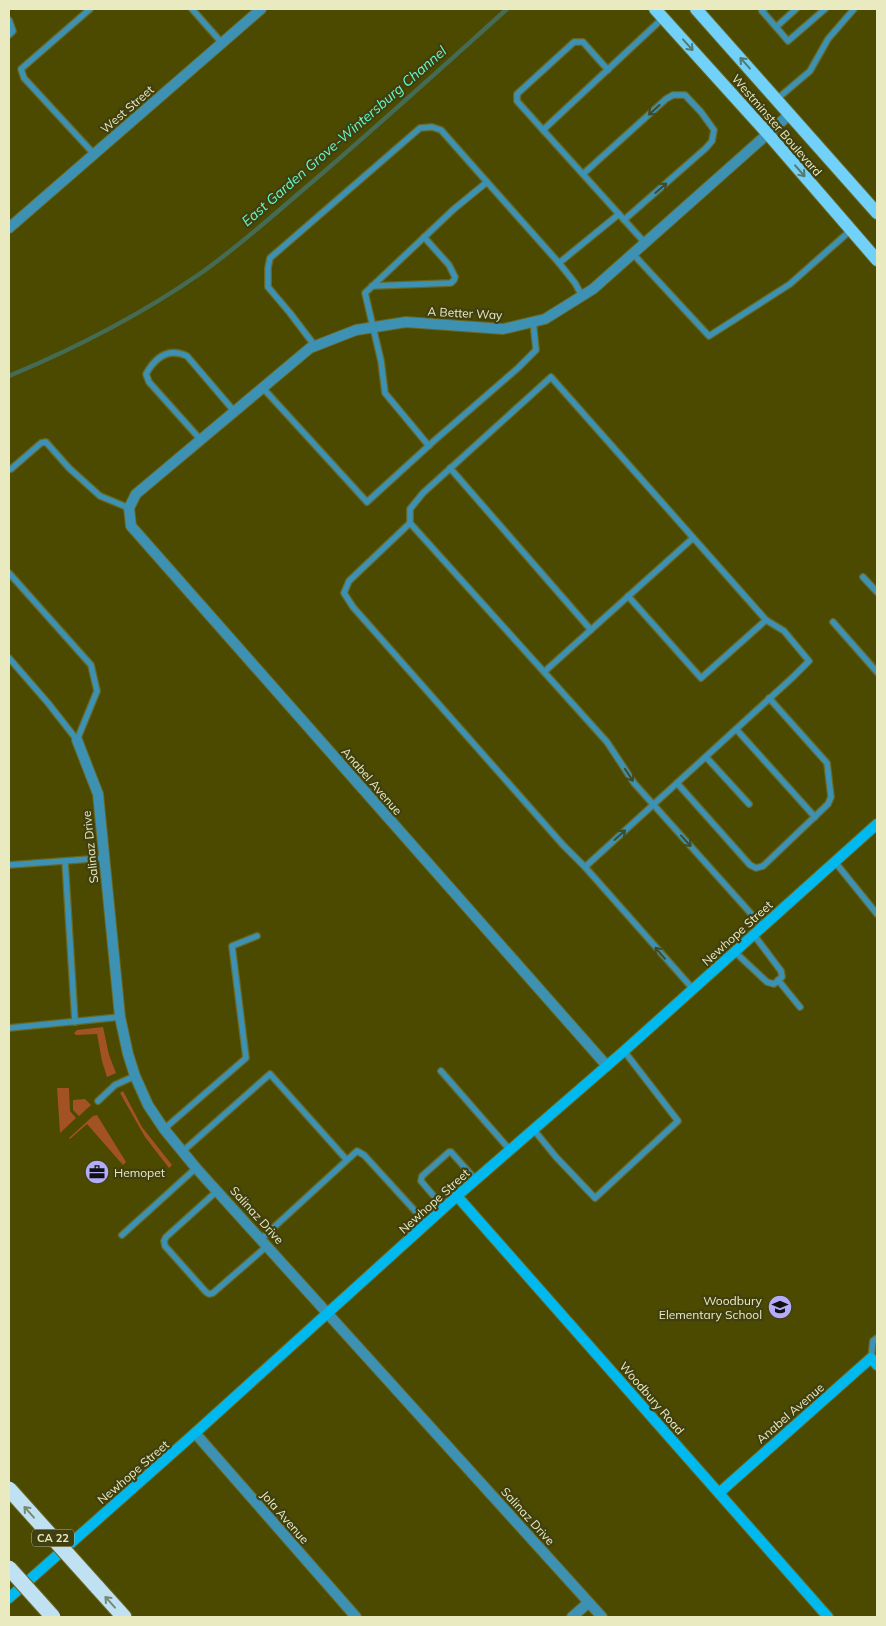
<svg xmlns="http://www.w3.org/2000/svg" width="886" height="1626" viewBox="0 0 886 1626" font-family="Mulish,sans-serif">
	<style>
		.grass { fill: #a25224 }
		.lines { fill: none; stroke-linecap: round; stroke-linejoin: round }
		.stream { stroke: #466b54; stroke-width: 4.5 }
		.lane-casing { stroke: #686723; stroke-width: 8 }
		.street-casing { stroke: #686723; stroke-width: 12 }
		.secondary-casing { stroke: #686723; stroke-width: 12 }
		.primary-casing { stroke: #686723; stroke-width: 14 }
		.highway-casing { stroke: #686723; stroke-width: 17 }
		.lane { stroke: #3d91b3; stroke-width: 5.5 }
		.street { stroke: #3d91b3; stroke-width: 10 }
		.secondary { stroke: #00b9ef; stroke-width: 10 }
		.primary { stroke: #71d1f9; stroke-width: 12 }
		.highway { stroke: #bfe1f1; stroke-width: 15 }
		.highway-bridge-casing { stroke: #686723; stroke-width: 17; stroke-linecap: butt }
		.highway-bridge { stroke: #bfe1f1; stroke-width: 15 }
		.oneway { stroke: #54796d }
		.oneway2 { stroke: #404b28 }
		.oneway3 { stroke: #798875 }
		.labels { text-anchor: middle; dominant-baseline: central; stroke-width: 4.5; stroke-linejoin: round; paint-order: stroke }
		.shield { fill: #403f10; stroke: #b7b78c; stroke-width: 1 }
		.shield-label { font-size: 11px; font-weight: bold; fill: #eaeac1 }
		.street-label { font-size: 12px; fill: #eaeac1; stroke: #403f10 }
		.poi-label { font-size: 12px; fill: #eaeac1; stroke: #403f10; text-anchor: start }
		.water-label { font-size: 14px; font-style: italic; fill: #66f9c8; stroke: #403f10 }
	</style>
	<rect width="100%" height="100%" fill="#4c4a00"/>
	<g class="grass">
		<path d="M103,1027l6,28 7,18 -9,4 -5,-16 -5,-27 -21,1 -2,-2 3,-3z"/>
		<path d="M69,1088l1,23 6,7 -16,15 -3,-45z"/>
		<path d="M123,1091l19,36 30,38 -3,3 -24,-31 -25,-44z"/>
		<path d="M85,1099l6,6 -12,11 -6,-6v-10z"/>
		<path d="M97,1115l29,47 -3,3 -36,-41 -17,15 -1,-1 24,-22z"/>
	</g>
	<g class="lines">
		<path class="stream" d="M9,376c67,-28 133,-62 192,-103 34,-24 66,-52 97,-79 71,-60 140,-123 209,-185"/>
		<g class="lane-casing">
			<g id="lane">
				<path d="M90,9l-69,60 3,9 70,76"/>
				<path d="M192,9l30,34"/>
				<path d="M764,9l-2,2 14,16"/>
				<path d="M796,9l-20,18 12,14 37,-32"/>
				<path d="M9,20l4,11 -4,4"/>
				<path d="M777,99l33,-28 18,-32 26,-30"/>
				<path d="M543,130l-26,-29v-7l57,-52h9l25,28"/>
				<path d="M583,174l83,-75 7,-4h12l16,17 13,18 -2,11 -6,7 -82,72"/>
				<path d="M645,243l-102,-113 120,-112"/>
				<path d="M633,254l76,82 81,-52 61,-54"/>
				<path d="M372,286l79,-3 3,-3 1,-3 -6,-12 -25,-28"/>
				<path d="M582,296l-7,-13 -16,-20 60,-49"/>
				<path d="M315,346l-25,-33 -22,-26v-19l2,-10 150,-130 12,-1 9,3 46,52"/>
				<path d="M262,387l105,115 68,-62 83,-72 18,-18 -3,-29"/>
				<path d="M200,439l-51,-57 -3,-8c9,-16 22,-27 41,-18l47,55"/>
				<path d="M429,446l-44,-53 -4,-32 -16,-68 89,-84 33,-27 72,81"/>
				<path d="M450,468l141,162"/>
				<path d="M11,469l30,-26 5,-1 23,26 31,28 29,12"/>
				<path d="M410,523l-61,58 -5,12 9,14 210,238 22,22"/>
				<path d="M9,573l82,92 6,26 -20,49"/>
				<path d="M863,577l14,15"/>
				<path d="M628,596l73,82 65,-58"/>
				<path d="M833,622l44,50"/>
				<path d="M9,658l39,45 29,37"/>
				<path d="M544,672l149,-134"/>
				<path d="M736,729l79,88"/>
				<path d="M706,757l43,47"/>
				<path d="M677,783l73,82 6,3 7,-2 65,-62 3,-7 -4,-34 -58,-65"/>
				<path d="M65,861l10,161"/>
				<path d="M835,862l42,52"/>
				<path d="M9,865l95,-7"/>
				<path d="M735,952l32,30 7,2 8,-7 -1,-6 -27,-36"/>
				<path d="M778,980l22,27"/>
				<path d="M693,989l-108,-122 208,-190 16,-16 -25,-30 -18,-11 -215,-243 -128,116 -13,16v14l197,219 27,41 129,144"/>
				<path d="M9,1028l111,-11"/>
				<path d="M441,1071l69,79"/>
				<path d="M98,1101l17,-16 20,-9"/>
				<path d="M164,1129l82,-71 -14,-112 25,-10"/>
				<path d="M534,1130l22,27 39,41 83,-77 -54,-70"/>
				<path d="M182,1152l88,-78 76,85"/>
				<path d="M217,1191l-51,46 -2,4 1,5 41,46 3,2 4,-1 54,-47"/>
				<path d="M444,1208l-23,-27 1,-5 27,-24h2l25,28"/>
				<path d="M122,1235l74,-67"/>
				<path d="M261,1239l96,-88 7,4 63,69"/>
				<path d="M871,1358l2,-17 4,-3"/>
			</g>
		</g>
		<g class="street-casing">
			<g id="street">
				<path d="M9,228l252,-219"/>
				<path d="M77,740l21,54 22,223 8,37 7,22 13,29 16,24 32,39 406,449"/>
				<path d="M607,1066l-476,-540 -2,-18 7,-14 174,-146 46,-18 50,-8 97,7 42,-10 48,-30 197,-175"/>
				<path d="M195,1433l161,184"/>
				<path d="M572,1617l16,-14"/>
			</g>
		</g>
		<g class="secondary-casing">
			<g id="secondary">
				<path d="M457,1196l371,421"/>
				<path d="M719,1493l152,-135 6,7"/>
				<path d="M9,1598l186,-165 262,-237 167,-145 253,-227"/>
			</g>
		</g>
		<g class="primary-casing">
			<g id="primary">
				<path d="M655,9l113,125 109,126"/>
				<path d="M696,9l181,204"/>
			</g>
		</g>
		<g class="highway-casing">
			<path id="highway" d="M97,1587l27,30"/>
		</g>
		<use href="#lane" class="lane"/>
		<use href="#street" class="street"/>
		<use href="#secondary" class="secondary"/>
		<use href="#primary" class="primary"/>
		<use href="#highway" class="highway"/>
		<g class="highway-bridge-casing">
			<g id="highway-bridge">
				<path d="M9,1489l88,98"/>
				<path d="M9,1568l44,49"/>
			</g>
		</g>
		<use href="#highway-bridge" class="highway-bridge"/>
	</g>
	<defs><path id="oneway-shaft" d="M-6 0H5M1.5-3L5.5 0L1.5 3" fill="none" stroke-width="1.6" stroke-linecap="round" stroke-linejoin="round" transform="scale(1.25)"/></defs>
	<g class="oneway">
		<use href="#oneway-shaft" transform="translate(688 45) rotate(48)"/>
		<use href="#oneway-shaft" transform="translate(745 63) rotate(-132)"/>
		<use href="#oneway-shaft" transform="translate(800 171) rotate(49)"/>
	</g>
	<g class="oneway2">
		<use href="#oneway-shaft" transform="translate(654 110) rotate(138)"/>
		<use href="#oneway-shaft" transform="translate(661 188) rotate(-41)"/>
		<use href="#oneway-shaft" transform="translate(629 775) rotate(56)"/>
		<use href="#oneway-shaft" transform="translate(620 835) rotate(-42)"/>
		<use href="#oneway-shaft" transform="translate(686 841) rotate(48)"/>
		<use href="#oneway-shaft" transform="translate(660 953) rotate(-131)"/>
	</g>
	<g class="oneway3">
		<use href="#oneway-shaft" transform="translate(29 1512) rotate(-132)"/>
		<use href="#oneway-shaft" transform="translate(110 1602) rotate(-132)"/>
	</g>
	<defs>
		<g id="office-disc" transform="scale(1.25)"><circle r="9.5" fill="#b4acf9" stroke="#403f10"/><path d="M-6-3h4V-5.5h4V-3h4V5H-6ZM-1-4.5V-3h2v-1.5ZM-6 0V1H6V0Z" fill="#111"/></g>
		<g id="school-disc" transform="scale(1.25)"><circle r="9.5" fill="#b4acf9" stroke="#403f10"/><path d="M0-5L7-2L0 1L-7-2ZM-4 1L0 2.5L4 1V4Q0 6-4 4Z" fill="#111"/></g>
	</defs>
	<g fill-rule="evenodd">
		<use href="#office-disc" x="97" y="1172"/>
		<use href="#school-disc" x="780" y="1307"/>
	</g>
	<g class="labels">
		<rect class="shield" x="32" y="1529.5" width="42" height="17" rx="4"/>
		<g class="shield-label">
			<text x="53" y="1538">CA 22</text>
		</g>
		<g class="street-label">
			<text transform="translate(127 109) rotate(-41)">West Street</text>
			<text transform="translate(777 125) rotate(49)">Westminster Boulevard</text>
			<text transform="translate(465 313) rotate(3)">A Better Way</text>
			<text transform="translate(372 781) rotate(49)">Anabel Avenue</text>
			<text transform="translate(90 847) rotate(-96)">Salinaz Drive</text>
			<text transform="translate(737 933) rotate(-42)">Newhope Street</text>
			<text transform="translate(434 1201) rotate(-42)">Newhope Street</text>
			<text transform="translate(257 1215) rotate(48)">Salinaz Drive</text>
			<text transform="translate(652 1398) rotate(49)">Woodbury Road</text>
			<text transform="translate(790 1413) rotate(-41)">Anabel Avenue</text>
			<text transform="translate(133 1472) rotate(-41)">Newhope Street</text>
			<text transform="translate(528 1516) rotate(48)">Salinaz Drive</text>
			<text transform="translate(285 1517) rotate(49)">Jola Avenue</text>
		</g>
		<g class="poi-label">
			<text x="114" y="1172">Hemopet</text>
			<text x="762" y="1300" text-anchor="end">Woodbury<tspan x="762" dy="14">Elementary School</tspan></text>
		</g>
		<g class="water-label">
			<text transform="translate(344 136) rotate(-41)">East Garden Grove-Wintersburg Channel</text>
		</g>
	</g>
	<rect width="886" height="1626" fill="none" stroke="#eaeac1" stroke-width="20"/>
</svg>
